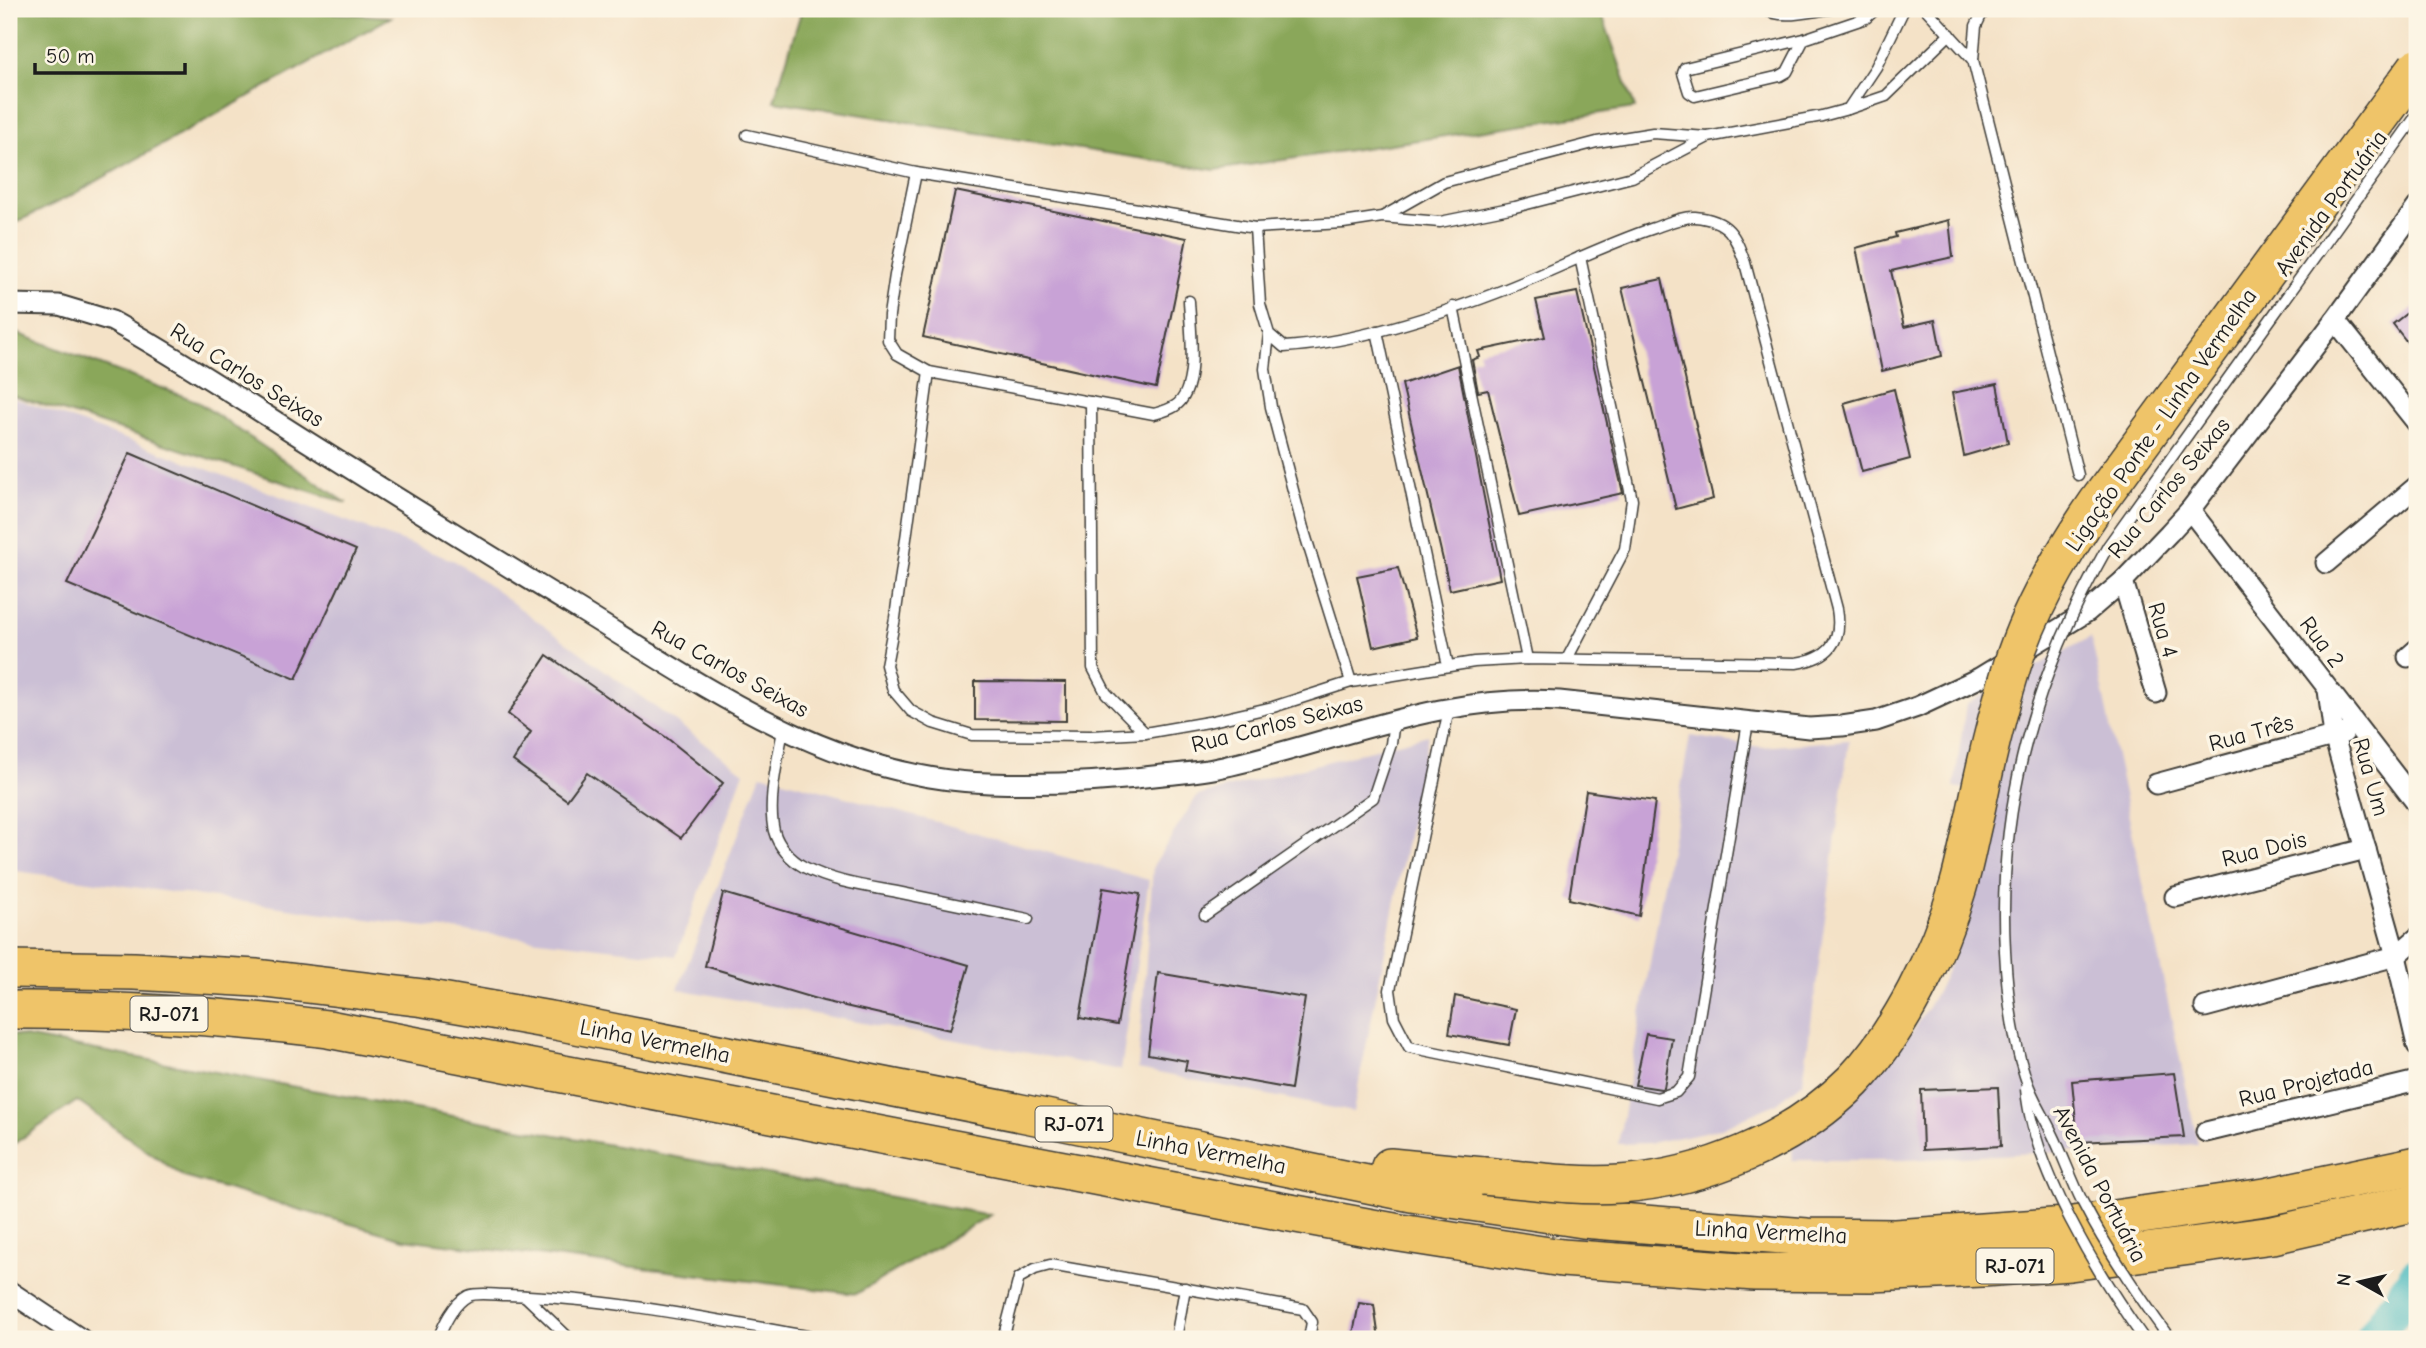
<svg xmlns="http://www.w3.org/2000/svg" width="2426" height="1348" viewBox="0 0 2426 1348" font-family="'Comic Neue',sans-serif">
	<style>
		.industrial { fill: #cbbfd5 }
		.forest { fill: #8aa75a; stroke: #53623b; stroke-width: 2 }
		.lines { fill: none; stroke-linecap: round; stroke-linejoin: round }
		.river { stroke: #4bbac0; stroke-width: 37 }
		.building { fill: #c8a2d6 }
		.service-casing { stroke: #3c3a36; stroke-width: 13 }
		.minor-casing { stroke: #3c3a36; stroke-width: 23 }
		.motorway-casing { stroke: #3c3a36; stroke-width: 40 }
		.service { stroke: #fff; stroke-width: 10 }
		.minor { stroke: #fff; stroke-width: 19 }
		.motorway { stroke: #efc469; stroke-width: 37 }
		.service-bridge-casing { stroke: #3c3a36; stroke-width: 13; stroke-linecap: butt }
		.motorway-bridge-casing { stroke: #3c3a36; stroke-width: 40; stroke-linecap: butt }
		.service-bridge { stroke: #fff; stroke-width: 10 }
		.motorway-bridge { stroke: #efc469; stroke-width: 37 }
		.labels { text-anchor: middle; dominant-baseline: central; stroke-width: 7; stroke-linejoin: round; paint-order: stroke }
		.shield { fill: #fcf5e5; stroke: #5f5d58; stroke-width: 2 }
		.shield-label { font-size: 21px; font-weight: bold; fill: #1c1c1c }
		.street-label { font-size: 23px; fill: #1c1c1c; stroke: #fcf5e5 }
	</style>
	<rect width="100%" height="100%" fill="#fcf5e5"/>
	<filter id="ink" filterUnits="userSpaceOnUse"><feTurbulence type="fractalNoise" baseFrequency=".0143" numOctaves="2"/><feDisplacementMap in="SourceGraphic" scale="14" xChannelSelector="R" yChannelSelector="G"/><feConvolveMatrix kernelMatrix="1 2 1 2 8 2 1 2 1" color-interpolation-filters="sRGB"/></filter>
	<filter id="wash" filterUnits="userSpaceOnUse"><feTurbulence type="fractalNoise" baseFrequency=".00686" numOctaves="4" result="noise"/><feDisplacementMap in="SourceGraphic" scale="28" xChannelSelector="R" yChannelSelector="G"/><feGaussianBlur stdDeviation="1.57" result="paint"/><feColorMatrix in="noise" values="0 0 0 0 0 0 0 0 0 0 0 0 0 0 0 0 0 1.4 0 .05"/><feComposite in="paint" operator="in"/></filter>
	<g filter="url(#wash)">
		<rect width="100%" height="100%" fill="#f4e2c7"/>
		<g class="industrial">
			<path d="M9,396l446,165 289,211 -68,184 -257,-30 -410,-56z"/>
			<path d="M2091,637l107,507 -294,16h-112l1,-18 118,-109 26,-41 16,-34 11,-36 4,-133 -14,-2 12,-83z"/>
			<path d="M1428,735l-75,377 -215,-43 15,-203 44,-70z"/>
			<path d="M1690,736l71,11 88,-7 -46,342 -26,21 -58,26 -69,14 -32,1z"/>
			<path d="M761,774l388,106 -28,190 -443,-81z"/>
		</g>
		<g class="forest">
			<path d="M21,9h257l113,8 -321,179 -61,30v-214z"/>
			<path d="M802,9h798l35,99 -420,62 -441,-69z"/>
			<path d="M14,332l182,69 151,102 -338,-109v-59z"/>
			<path d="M9,1034l981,181 -134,79 -452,-55 -220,-62 -107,-76 -68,46z"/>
		</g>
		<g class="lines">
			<path class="river" d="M2373,1339l44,-63"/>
		</g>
		<g id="blocks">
			<g class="building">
				<path d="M955,191l232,47 -31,150 -233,-51z"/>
				<path d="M1949,220l4,37 -62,14 13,56 31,-7 7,36 -60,15 -26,-123 40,-11 -1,-4z"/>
				<path d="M1662,279l51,220 -37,10 -54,-221z"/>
				<path d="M1577,292l46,201 -104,23 -31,-126 -10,2 -6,-32 8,-3 -2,-6 67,-14 -9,-37z"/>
				<path d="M2417,305v50l-24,-31z"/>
				<path d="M1458,365l42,214 -50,11 -48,-206z"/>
				<path d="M1997,384l11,59 -44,13 -12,-63z"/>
				<path d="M1894,389l16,70 -48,13 -18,-69z"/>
				<path d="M130,453l226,97 -60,129 -229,-95z"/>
				<path d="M1398,568l19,69 -44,10 -16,-71z"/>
				<path d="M547,655l120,83 56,45 -42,55 -94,-65 -20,27 -54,-39 18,-29 -23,-18z"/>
				<path d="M975,681l91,1v39l-91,-1z"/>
				<path d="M1586,791l69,10 -16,115 -70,-17z"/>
				<path d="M1103,888l37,6 -23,131 -37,-7z"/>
				<path d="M723,893l246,72 -19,65 -127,-29 -118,-35z"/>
				<path d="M1158,973l147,25 -14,91 -106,-19 2,-9 -39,-7z"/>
				<path d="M1455,996l61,13 -7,36 -60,-11z"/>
				<path d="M1646,1034l26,4 -8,50 -3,1 -26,-4z"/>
				<path d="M2174,1073l10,64 -106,5 -6,-61z"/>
				<path d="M1998,1087l3,59 -78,4 -2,-60z"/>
				<path d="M1359,1303l15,2 5,34h-27z"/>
			</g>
		</g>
	</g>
	<g filter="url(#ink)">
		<use href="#blocks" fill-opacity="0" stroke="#3c3a36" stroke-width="2"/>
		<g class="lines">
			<g class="service-casing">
				<g id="service">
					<path d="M1764,9c18,11 46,2 66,0"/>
					<path d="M1926,9l47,51"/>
					<path d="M1984,9l-8,17 -3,34 105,415"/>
					<path d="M1804,39l-17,33 -7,4 -85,20 -6,-4 -6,-19 2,-5 119,-29 62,-21 10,-9"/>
					<path d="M1848,109l38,-13 64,-62"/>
					<path d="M747,135l169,38 339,55 88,-5 39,-6 58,5 75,-15 117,-30 76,-40 114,-21 26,-7 28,-42 28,-58"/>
					<path d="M916,173l-21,102 -6,40 -1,25 9,14 32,18 225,42c7,-2 15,-4 21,-8 25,-16 15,-79 14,-105"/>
					<path d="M1384,216l60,-34 153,-40 56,-9 54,4"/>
					<path d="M1255,228l5,76 9,30 15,13c67,-4 149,-30 212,-54 53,-20 104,-47 158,-65 12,-4 29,-12 41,-11 34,3 40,18 50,46l92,346c6,34 -9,49 -41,54l-269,-4 -53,3 -123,20 -48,-154 -32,-121 -6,-38 4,-35"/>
					<path d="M1453,307l74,352"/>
					<path d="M1377,331l71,335"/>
					<path d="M929,372l-34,246 -9,47 7,25 18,21 22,12 39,12 119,1 54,-3 63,-11 65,-15 78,-25"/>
					<path d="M1091,402l2,266 13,25 39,40"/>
					<path d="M1567,659l58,-110 7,-49 -52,-243"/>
					<path d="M1449,709l-59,281 4,28 15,29 248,51 19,-6 13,-15 59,-355"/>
					<path d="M783,730c-5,29 -16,71 -9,101 4,15 17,29 30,36 29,15 61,19 93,25 43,9 87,18 131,27"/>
					<path d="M1205,915l168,-117 18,-54 3,-24"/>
					<path d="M525,1296l45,43"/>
					<path d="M438,1339c6,-15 15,-35 30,-43 10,-4 27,-1 38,-1 105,3 215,26 318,44"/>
					<path d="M1003,1339l16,-61 16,-9 15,-4 253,44 9,13 -3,17"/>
					<path d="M1176,1339l9,-51"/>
				</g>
			</g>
			<g class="minor-casing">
				<g id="minor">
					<path d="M9,304l50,1 53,16c67,37 131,80 196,121 89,56 179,112 270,167 127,78 256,170 411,174 58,2 117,-1 174,-8 19,-2 38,-3 55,-7 114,-24 222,-75 341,-67l250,27 33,-2 34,-5 41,-14 62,-29 108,-66 36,-31 46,-48 21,-23 145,-190 82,-113"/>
					<path d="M2335,320l82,103"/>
					<path d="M2190,510l227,294"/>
					<path d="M2326,563l91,-77"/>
					<path d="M2123,581l33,112"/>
					<path d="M2408,657l9,-8"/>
					<path d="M2328,690l6,46 62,220 21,89"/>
					<path d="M2156,784l188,-51"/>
					<path d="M2175,897l191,-48"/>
					<path d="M2205,1007l191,-51 21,-18"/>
					<path d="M2206,1132l211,-51"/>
					<path d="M9,1291l72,48"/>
				</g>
			</g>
			<g class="motorway-casing">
				<g id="motorway">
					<path d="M9,969l125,2 123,7 167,20 132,23 475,94 380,78 172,26 61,5 163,13 88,1 171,-12 199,-29 152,-32"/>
					<path d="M9,1010c107,-1 213,6 319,19l908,174 158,29 168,26 193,14 116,1 111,-5 88,-6 203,-27 144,-33"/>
					<path d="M1390,1167l93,9"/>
				</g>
			</g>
			<use href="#service" class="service"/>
			<use href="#minor" class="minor"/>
			<use href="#motorway" class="motorway"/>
			<g class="service-bridge-casing">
				<g id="service-bridge">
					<path d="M2026,1089c7,79 72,186 118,250"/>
					<path d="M2170,1339c-32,-44 -63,-89 -88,-138 -11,-22 -19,-46 -30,-68 -9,-19 -21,-36 -27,-57 -13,-40 -18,-84 -20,-125 -8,-147 31,-278 103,-405l309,-431"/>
				</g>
			</g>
			<g class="motorway-bridge-casing">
				<path id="motorway-bridge" d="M1483,1176c46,4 91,11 137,8 84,-6 173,-43 233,-103 47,-49 86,-129 105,-194 7,-24 11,-48 17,-72 10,-50 22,-100 37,-149 17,-56 52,-115 85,-163l320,-436"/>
			</g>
			<use href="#service-bridge" class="service-bridge"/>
			<use href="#motorway-bridge" class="motorway-bridge"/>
		</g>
	</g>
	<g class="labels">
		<g class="shield">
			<rect x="130.5" y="996.5" width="77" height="35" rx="5"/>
			<rect x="1035.5" y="1106.5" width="77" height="35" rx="5"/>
			<rect x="1976.5" y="1248.5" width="77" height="35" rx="5"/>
		</g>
		<g class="shield-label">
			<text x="169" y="1014">RJ-071</text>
			<text x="1074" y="1124">RJ-071</text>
			<text x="2015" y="1266">RJ-071</text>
		</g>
		<g class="street-label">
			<text transform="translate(2331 203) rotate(-54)">Avenida Portuária</text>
			<text transform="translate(247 375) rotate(32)">Rua Carlos Seixas</text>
			<text transform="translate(2161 420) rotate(-55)">Ligação Ponte - Linha Vermelha</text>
			<text transform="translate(2169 488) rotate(-50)">Rua Carlos Seixas</text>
			<text transform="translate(2163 630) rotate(74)">Rua 4</text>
			<text transform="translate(2322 642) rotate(53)">Rua 2</text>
			<text transform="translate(730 669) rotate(29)">Rua Carlos Seixas</text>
			<text transform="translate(1277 724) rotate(-14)">Rua Carlos Seixas</text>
			<text transform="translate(2251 733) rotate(-15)">Rua Três</text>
			<text transform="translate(2371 777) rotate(74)">Rua Um</text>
			<text transform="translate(2264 849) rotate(-14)">Rua Dois</text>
			<text transform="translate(655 1041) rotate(11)">Linha Vermelha</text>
			<text transform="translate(2306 1083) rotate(-14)">Rua Projetada</text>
			<text transform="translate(1211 1152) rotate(11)">Linha Vermelha</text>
			<text transform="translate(2100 1184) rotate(62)">Avenida Portuária</text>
			<text transform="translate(1771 1232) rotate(3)">Linha Vermelha</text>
		</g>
	</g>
	<rect width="2426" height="1348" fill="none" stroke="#fcf5e5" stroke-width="35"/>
	<g transform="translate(2360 1282) rotate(278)" stroke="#fcf5e5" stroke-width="5" paint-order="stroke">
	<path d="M0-5L12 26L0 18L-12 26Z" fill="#1c1c1c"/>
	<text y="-10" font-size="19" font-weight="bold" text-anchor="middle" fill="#1c1c1c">N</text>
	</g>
	<path d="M35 63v10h150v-10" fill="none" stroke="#1c1c1c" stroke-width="3.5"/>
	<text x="46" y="63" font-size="21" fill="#1c1c1c" stroke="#fcf5e5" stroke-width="5" paint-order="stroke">50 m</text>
</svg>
